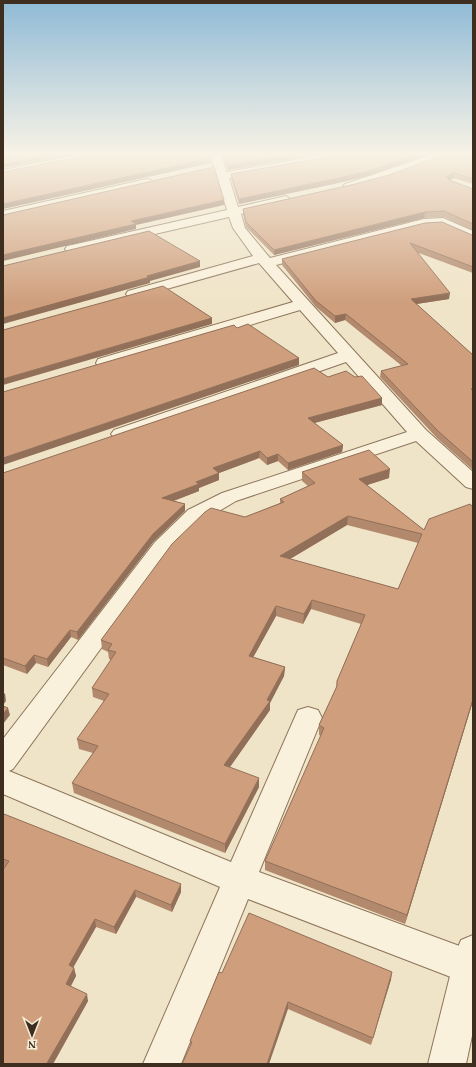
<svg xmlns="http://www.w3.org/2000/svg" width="476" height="1067" viewBox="0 0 476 1067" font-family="Georgia,serif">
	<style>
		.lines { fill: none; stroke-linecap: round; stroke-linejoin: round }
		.minor-casing { stroke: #8d765c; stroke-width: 2 }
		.tertiary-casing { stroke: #8d765c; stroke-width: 2 }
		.minor { fill: #faf1dc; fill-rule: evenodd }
		.tertiary { fill: #faf1dc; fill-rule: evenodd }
		.wall { fill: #b2896c; fill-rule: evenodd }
		.shaded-wall { fill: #916f58 }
		.building { fill: #cf9f7d; stroke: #916f58; fill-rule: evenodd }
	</style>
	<rect width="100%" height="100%" fill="#f0e4c8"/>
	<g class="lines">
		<g class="minor-casing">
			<g id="minor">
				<path d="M86,153h18l-5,3 -96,20v-6z"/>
				<path d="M210,153h10l7,19 107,-19h20l-5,3 -120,22 9,29 48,-11 6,4 -2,3 -49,11 4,14 25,30 154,-39 19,-1 30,13 -1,8 -31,-13 -17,1 -148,38 150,165 47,42v17l-7,-2 -50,-46 -180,60 -32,19 -33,32 -158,217 -4,2 222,91 67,-152 10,-3 10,3 4,8 -63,154 214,79v32l-4,1 -221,-85 -67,165h-38l77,-177 -217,-93v-55l152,-197 33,-32 34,-17 185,-61 -61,-70 -218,76 -7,2 -7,-2 -3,-4 3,-4 224,-77 -38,-43 -190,57 -6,1 -6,-1 -2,-4 2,-4 195,-57 -34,-39 -121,34h-10l-2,-3 2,-3 125,-35 -20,-28 -4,-11 -157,36 -5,-1 -2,-3 2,-3 5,-1 155,-35z"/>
				<path d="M437,153h14l-1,2 -97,33h-8l-2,-2 2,-2z"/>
				<path d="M147,179l4,1 2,2 -2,2 -148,35v-8z"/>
			</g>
		</g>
		<g class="tertiary-casing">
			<path id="tertiary" d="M473,935v96l-7,33h-38l28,-112 5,-12z"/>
		</g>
		<use href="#minor" class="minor"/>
		<use href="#tertiary" class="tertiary"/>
	</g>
	<g class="wall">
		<path d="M221,153h107l-100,17z"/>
		<path d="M350,153h97l-26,4 -49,18 -34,8 -99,21 -8,-25v-5z"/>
		<path d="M473,153v31l-19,-6 -5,2 24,9v41l-29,-13 -20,1 -150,37 -28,-28 -3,-13v-5l108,-24 38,-10z"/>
		<path d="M472,235h1v38l-57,-21 33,47 -33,5 57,51v115l-36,-32 -57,-61 1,-6 21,-5 -57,-46 -10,3 -19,-16 -34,-42v-6z"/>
		<path d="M328,377l54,21v7l-68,18 29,22 -1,7 -54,18 -10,-9 -11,4 -8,-7 -40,15v7l-20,8v3l-25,10 11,3v7l-31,30 -76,99 -7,-3 -23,30 -12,-4 -9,11 -24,-9v-192z"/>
		<path d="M302,472l87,6 -22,7 57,45 49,171 -68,223 -140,-54v-9l56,-125 -2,-1v-10l17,-36 1,-8 24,-57 -50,-15 -8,15 -27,-8 -23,41 32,10 -1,9 -14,27v7l-40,57 29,20 -34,66 -151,-60 -2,-10 21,-30 -14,-4 -2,-10 27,-38 -11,-4 -1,-9 19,-28 -2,-1 -1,-7 -6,-3 -1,-9 144,-123 35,-14v-4l28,-13 -6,-5zM347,525l71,18 -20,46 -108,-30z"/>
		<path d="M3,818l178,66v8l-9,20 -36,-15 -20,37 -20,-7 -23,41h1l2,8 -5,10 17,15 -35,63 -48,-197 -2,-1z"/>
		<path d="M392,972l-21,73 -83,-36 -98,36v-4l32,-68z"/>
	</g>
	<g class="shaded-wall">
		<path d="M57,153h24l-78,15v-4z"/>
		<path d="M301,153h27l-100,17v-5z"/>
		<path d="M420,153h27l-26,4 -49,18 -34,8 -99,21v-5z"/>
		<path d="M211,158v5l-208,46v-5z"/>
		<path d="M454,173v5l-8,4v-5z"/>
		<path d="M224,200v5l-88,20v4l-133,32v-6l128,-34z"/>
		<path d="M425,212l-1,6 -150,37v-5z"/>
		<path d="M200,261v6l-50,14v2l-147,41v-6l144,-42z"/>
		<path d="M450,293l-1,6 -39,6 1,-6z"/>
		<path d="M346,314l-1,6 -10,3v-7z"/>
		<path d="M212,318v6l-209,61v-6z"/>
		<path d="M299,358v7l-296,100v-7z"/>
		<path d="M382,398v7l-75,20 1,-7z"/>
		<path d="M343,445l-1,7 -54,18v-7z"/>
		<path d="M260,451l-1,7 -40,15v7l-20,8v3l-37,14v-7l34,-16 17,-14z"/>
		<path d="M278,454v7l-11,4v-7z"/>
		<path d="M390,469l-1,9 -31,10 1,-9z"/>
		<path d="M185,504v7l-31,30 -76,99 -1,-8 76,-98z"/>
		<path d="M348,516l-1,9 -67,40v-9z"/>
		<path d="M312,600l-1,9 -8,15 1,-10z"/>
		<path d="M276,606v10l-27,49v-9z"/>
		<path d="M70,630l1,7 -23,30 -1,-8z"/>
		<path d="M34,655l2,8 -9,11 -2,-8z"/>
		<path d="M285,667l-1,9 -14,27v7l-45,64 -1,-9 43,-65z"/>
		<path d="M5,693l1,8 -3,4v-10z"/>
		<path d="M473,699v2l-68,223 2,-9z"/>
		<path d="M8,708l2,7 -7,9v-10z"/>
		<path d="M259,778v9l-34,66v-9z"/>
		<path d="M181,884v8l-9,20 -1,-7z"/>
		<path d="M135,890l1,7 -20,37 -2,-7z"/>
		<path d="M95,919l1,8 -26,46 -1,-8z"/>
		<path d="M74,968l2,8 -8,15 -2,-7z"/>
		<path d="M392,972l-1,8 -20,65 2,-7z"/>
		<path d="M87,994l1,7 -35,63h-5l-1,-1z"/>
		<path d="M288,1002v7l-19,55h-2z"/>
	</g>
	<g class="building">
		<path d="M3,153h54l-54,11z"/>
		<path d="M99,153h111l1,5 -208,46v-32z"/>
		<path d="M223,153h78l-73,12z"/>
		<path d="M350,153h70l-48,17 -33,8 -100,21 -8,-25z"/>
		<path d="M449,153h24v26l-19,-6 -8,4 3,3 24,9v35l-29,-13 -19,1 -151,38 -28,-28 -3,-13 108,-24 38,-10z"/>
		<path d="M214,167l10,33 -93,21 5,3 -133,31v-40z"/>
		<path d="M442,222l30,13h1v32l-63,-24 40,50 -39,6 62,56v34h-2l2,2v71l-35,-31 -57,-60 27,-7 -62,-50 -11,2 -19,-15 -34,-42 143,-36z"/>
		<path d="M149,231l51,30 -53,15 3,1 -147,41v-52z"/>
		<path d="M163,286l49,32 -209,61v-49z"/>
		<path d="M248,324l51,34 -296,100v-66l231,-67 3,3z"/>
		<path d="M314,368l14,9 18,-6 9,6 7,-1 20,22 -74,20 35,27 -55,18 -10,-9 -11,4 -7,-7 -47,17 6,5 -23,9 3,2 -37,14 23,6 -32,30 -76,98 -7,-2 -23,29 -13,-4 -9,11 -22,-8v-185z"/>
		<path d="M369,450l21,19 -31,10 65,51 5,-11 41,-15 3,3v192l-66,216 -142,-54 59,-133 -5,-3 18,-39v-5l28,-66 -53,-15 -8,14 -28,-8 -27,50 36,11 -18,33 3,1 -46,64 35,13 -34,66 -153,-61 26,-37 -21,-7 32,-45 -17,-6 24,-36 -8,-2 4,-6 -11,-4 71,-96 33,-32 6,-4 34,9 39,-15 -4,-3 35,-16 -13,-11zM348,516l74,18 -24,55 -118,-33z"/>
		<path d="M3,706l5,2 -5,6z"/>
		<path d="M4,814l177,70 -10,21 -36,-15 -21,37 -19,-8 -26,46 5,3 -8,16 21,10 -40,69 3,1h-47v-194l6,-9 -6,-2v-41z"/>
		<path d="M249,913l143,59 -19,66 -85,-36 -21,62h-85l10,-22 -2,-1 29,-69 3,1z"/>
	</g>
	<linearGradient id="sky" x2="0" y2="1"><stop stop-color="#8fbad6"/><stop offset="0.51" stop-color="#f8f3e6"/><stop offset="1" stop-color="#f8f3e6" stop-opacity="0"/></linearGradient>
	<rect width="476" height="302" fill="url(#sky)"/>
	<rect width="476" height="1067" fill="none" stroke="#3d2e20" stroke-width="8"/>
	<g transform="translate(32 1035) rotate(180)" stroke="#f7eed8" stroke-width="3" paint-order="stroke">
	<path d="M0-3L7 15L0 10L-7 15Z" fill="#3d2e20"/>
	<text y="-6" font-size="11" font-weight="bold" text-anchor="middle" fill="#3d2e20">N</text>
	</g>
</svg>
